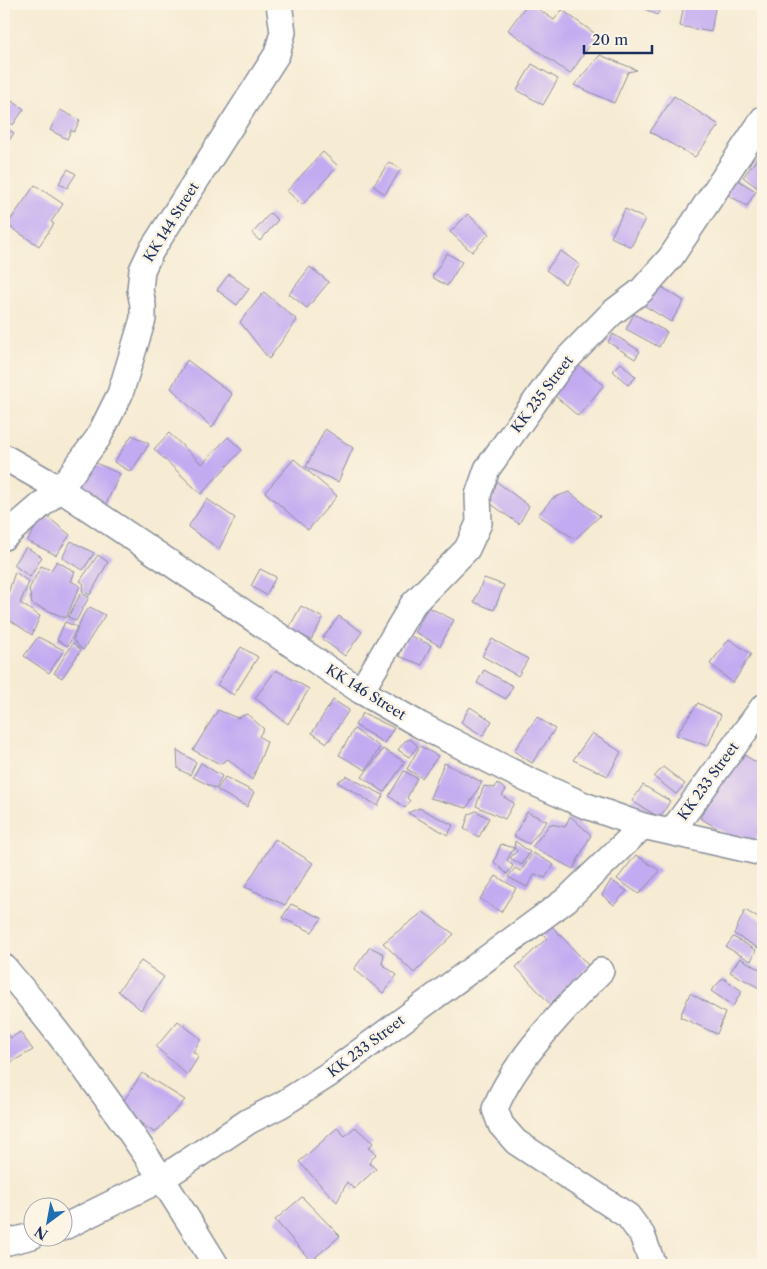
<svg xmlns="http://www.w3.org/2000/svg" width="767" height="1269" viewBox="0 0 767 1269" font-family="'Libre Caslon Text',serif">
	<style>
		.building { fill: #c3abf1 }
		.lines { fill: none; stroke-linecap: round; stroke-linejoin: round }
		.minor-casing { stroke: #888d98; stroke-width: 28 }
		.minor { stroke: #fff; stroke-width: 25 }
		.labels { text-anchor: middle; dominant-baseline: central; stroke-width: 5; stroke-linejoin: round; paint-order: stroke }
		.street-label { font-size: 14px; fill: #1b2f5e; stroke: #fcf5e5 }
	</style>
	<rect width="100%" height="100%" fill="#fcf5e5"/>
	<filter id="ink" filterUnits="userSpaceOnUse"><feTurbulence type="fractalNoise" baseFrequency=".02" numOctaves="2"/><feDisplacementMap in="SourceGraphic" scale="10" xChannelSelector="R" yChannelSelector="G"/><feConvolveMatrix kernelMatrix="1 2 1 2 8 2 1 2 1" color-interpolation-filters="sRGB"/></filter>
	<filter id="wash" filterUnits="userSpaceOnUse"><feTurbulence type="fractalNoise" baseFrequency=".0096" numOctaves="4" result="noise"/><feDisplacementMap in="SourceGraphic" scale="20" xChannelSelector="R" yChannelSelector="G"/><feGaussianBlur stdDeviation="1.12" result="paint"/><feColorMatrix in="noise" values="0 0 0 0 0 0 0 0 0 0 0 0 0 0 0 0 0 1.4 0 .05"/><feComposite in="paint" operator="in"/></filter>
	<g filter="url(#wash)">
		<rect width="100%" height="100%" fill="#f6ebd3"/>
		<g id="blocks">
			<g class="building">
				<path d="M527,4h4l23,16 8,-10 35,25 -27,39 -62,-44z"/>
				<path d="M635,4h28l-6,11z"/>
				<path d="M684,4l31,4 -4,24 -31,-6z"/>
				<path d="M600,55l37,15 -9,2 -14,31 -40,-18z"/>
				<path d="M532,64l26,15 -15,26 -26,-15z"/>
				<path d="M674,96l45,29 -24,32 -45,-25z"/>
				<path d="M12,101l12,8 -11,16 -9,-7v-4z"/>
				<path d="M60,110l20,10 -6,12 -3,-2 -4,9 -17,-9z"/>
				<path d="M4,127l10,6 -6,9 -4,-3z"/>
				<path d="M763,151v41l-20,-15z"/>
				<path d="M323,152l15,14 -36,39 -15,-14z"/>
				<path d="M389,162l12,7 -16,25 -12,-8z"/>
				<path d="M68,169l8,5 -9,14 -8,-5z"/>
				<path d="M729,175l27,16 -9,15 -27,-16z"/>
				<path d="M35,185l28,19 -12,18 3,2 -15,22 -32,-21z"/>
				<path d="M625,209l20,10 -14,28 -20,-10z"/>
				<path d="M270,213l8,7 -18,21 -8,-7z"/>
				<path d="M468,214l21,20 -17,18 -22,-20z"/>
				<path d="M561,251l19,14 -15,19 -19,-14z"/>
				<path d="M447,253l15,9 -15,24 -15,-9z"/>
				<path d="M310,267l19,15 -22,26 -18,-14z"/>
				<path d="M229,274l20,15 -12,16 -20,-15z"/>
				<path d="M654,282l30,19 -13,21 -31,-19z"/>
				<path d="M264,292l33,28 -28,39 -29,-37z"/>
				<path d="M634,314l33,18 -8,15 -33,-18z"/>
				<path d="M613,334l27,17 -5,8 -27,-17z"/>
				<path d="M187,360l45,34 -20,34 -41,-40z"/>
				<path d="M621,363l15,14 -8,8 -15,-14z"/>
				<path d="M577,364l27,21 -26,31 -25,-22z"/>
				<path d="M325,429l28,19 -15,34 -32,-15z"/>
				<path d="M169,433l33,31 26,-27 14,13 -41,44 -47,-45z"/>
				<path d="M132,435l17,9 -18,28 -17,-10z"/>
				<path d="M87,459l33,15 -15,32 -33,-15z"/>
				<path d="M294,459l43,37 -29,34 -43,-38z"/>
				<path d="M497,482l32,24 -10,18 -32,-23 4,-13z"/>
				<path d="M569,492l31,24 -25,23 -37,-24 15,-17z"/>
				<path d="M207,499l28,19 -16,31 -31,-22z"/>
				<path d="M44,514l26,21 -14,20 -29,-14z"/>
				<path d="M71,541l23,12 -11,17 -21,-12z"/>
				<path d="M26,547l16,10 -12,20 -16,-12z"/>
				<path d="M98,555l10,7 -18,33 -8,-4 2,-7 -4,-3z"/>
				<path d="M57,561l18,11 -4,9 9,5 -14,32 -34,-14 -3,-15 12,-23 10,4z"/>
				<path d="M260,569l16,8 -10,18 -15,-9z"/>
				<path d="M15,572l14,10 -9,21 20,13 -8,19 -28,-19v-10z"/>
				<path d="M484,578l20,7 -10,25 -20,-8z"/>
				<path d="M81,593l8,4 -13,24 -8,-4z"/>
				<path d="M301,606l22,12 -12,22 -22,-12z"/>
				<path d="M90,607l15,8 -22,35 -10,-10 10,-25z"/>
				<path d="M428,607l26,13 -14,26 -25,-14z"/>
				<path d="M339,616l23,16 -17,24 -23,-17z"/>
				<path d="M65,622l12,5 -9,19 -11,-6z"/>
				<path d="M408,635l23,10 -9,20 -23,-9z"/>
				<path d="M38,637l26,13 -15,23 -25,-17z"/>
				<path d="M492,639l36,20 -10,17 -36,-20z"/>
				<path d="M729,639l22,15 -18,29 -23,-19z"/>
				<path d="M73,643l8,7 -19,28 -8,-5z"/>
				<path d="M241,647l17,10 -24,38 -17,-10z"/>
				<path d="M276,670l33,19 -21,35 -33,-26z"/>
				<path d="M484,670l29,16 -7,13 -29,-16z"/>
				<path d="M333,700l16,10 -22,33 -15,-10z"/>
				<path d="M698,703l23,12 -13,31 -32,-11z"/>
				<path d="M470,707l22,14 -9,15 -22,-14z"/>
				<path d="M218,710l19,8 10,-4 17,15 -5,7 8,6 -15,38 -24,-21 -8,5 -27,-14z"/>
				<path d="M363,713l31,15 -10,15 -29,-18z"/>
				<path d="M537,717l18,12 -23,34 -18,-12z"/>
				<path d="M354,729l26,18 -14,23 -27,-15z"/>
				<path d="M592,733l29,19 -13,24 -35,-16z"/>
				<path d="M410,739l8,7 -9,11 -11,-7 7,-9z"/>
				<path d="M420,746l18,10 -16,22 -15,-9z"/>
				<path d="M383,749l22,13 -21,30 -22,-15z"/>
				<path d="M177,750l19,12 -6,13 -12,-6z"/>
				<path d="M740,752l23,15v59l-10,17 -13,-8 -3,5 -37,-22z"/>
				<path d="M201,763l21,13 -6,13 -23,-12z"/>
				<path d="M444,763l38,19 -15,26 -37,-10z"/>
				<path d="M663,767l22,17 -9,10 -22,-17z"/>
				<path d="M404,771l13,7 -10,20 3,3 -5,7 -16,-12z"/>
				<path d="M347,776l36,19 -5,11 -41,-24z"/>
				<path d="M225,777l29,15 -7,15 -30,-17z"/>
				<path d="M497,783l9,7 -4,6 12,7 -9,16 -29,-13 8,-20 11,2z"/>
				<path d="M643,785l27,16 -10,17 -28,-17z"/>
				<path d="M419,808l34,17 -5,10 -40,-22z"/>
				<path d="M476,811l13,7 -10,19 -15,-8 5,-15z"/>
				<path d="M527,812l20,9 -18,23 -15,-8z"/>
				<path d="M570,816l21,19 -18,34 -41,-22 18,-23 15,3z"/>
				<path d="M275,839l38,24 -28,42 -40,-18z"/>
				<path d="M515,841l15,11 -8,13 -12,-7 7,-7 -3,-3 -7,12 6,6 -6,8 -13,-12 7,-18 13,4z"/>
				<path d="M533,853l21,12 -9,13 -10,-4 -8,13 -19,-10 7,-9 6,3z"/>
				<path d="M636,855l24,16 -21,23 -22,-15z"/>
				<path d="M496,876l20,12 -15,24 -21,-13z"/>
				<path d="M611,880l16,11 -13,14 -12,-10z"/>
				<path d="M291,904l31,14 -10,14 -30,-14z"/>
				<path d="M745,910l18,11v19l-5,8 -24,-14z"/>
				<path d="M423,912l31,22 -40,39 -31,-30z"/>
				<path d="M550,924l39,42 -39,38 -34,-37 31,-29 -6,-6z"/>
				<path d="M733,937l23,13 -5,11 -25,-14z"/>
				<path d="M370,947l14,7 -2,10 15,11 -14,18 -29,-24z"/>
				<path d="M740,958l23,13v19l-33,-18z"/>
				<path d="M141,961l23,16 -23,33 -23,-19z"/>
				<path d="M723,978l19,13 -9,15 -22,-15z"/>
				<path d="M690,993l35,20 -8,21 -37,-17z"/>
				<path d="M178,1021l23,18 -8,13 6,4 -12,19 -31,-28z"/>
				<path d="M4,1030l7,8 9,-6 13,18 -29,16z"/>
				<path d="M142,1073l43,27 -30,33 -36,-25z"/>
				<path d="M355,1127l18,16 -5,5 8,6 -7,9 7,6 -22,20 -7,-7 -10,20 -38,-40 38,-34 8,8z"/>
				<path d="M302,1197l38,39 -29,25 -36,-41z"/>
			</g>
		</g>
	</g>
	<g filter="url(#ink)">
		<use href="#blocks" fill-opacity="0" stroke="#888d98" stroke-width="1"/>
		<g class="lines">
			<g class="minor-casing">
				<g id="minor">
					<path d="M4,457l56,32 301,202 59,34 108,55 56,25 59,21 120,27"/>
					<path d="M4,537l56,-48 38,-51 22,-44 23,-75v-14l-3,-15 2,-20 9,-19 126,-197 6,-22 -4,-28"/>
					<path d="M361,691l52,-87 54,-55 12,-26 -1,-28 9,-26 75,-105 50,-51 29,-22 30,-34 92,-138"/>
					<path d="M671,832l92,-125"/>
					<path d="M4,967c79,92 149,194 212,298"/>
					<path d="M601,971c-35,36 -89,92 -106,138l6,16 15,17 112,74 14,19 11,30"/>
					<path d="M62,1228l101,-50 86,-57 32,-16 47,-30 238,-175 77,-74"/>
					<path d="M4,1243l28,-7"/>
				</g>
			</g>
			<use href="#minor" class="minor"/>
		</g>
	</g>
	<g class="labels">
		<g class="street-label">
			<text transform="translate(171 222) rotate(-58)">KK 144 Street</text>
			<text transform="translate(542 394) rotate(-53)">KK 235 Street</text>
			<text transform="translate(366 692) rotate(32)">KK 146 Street</text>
			<text transform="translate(708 781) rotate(-54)">KK 233 Street</text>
			<text transform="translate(366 1046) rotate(-37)">KK 233 Street</text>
		</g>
	</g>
	<rect width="767" height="1269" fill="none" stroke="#fcf5e5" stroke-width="20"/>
	<g transform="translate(48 1222) rotate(212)"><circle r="24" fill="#fcf5e5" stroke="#a2a6af"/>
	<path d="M0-4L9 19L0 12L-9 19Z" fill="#1f6fb2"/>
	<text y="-8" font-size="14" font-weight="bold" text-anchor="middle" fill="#1b2f5e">N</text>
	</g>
	<path d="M584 45v8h68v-8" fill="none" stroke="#1b2f5e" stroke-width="2.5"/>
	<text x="592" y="45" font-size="15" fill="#1b2f5e" stroke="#fcf5e5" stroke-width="4" paint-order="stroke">20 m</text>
</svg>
